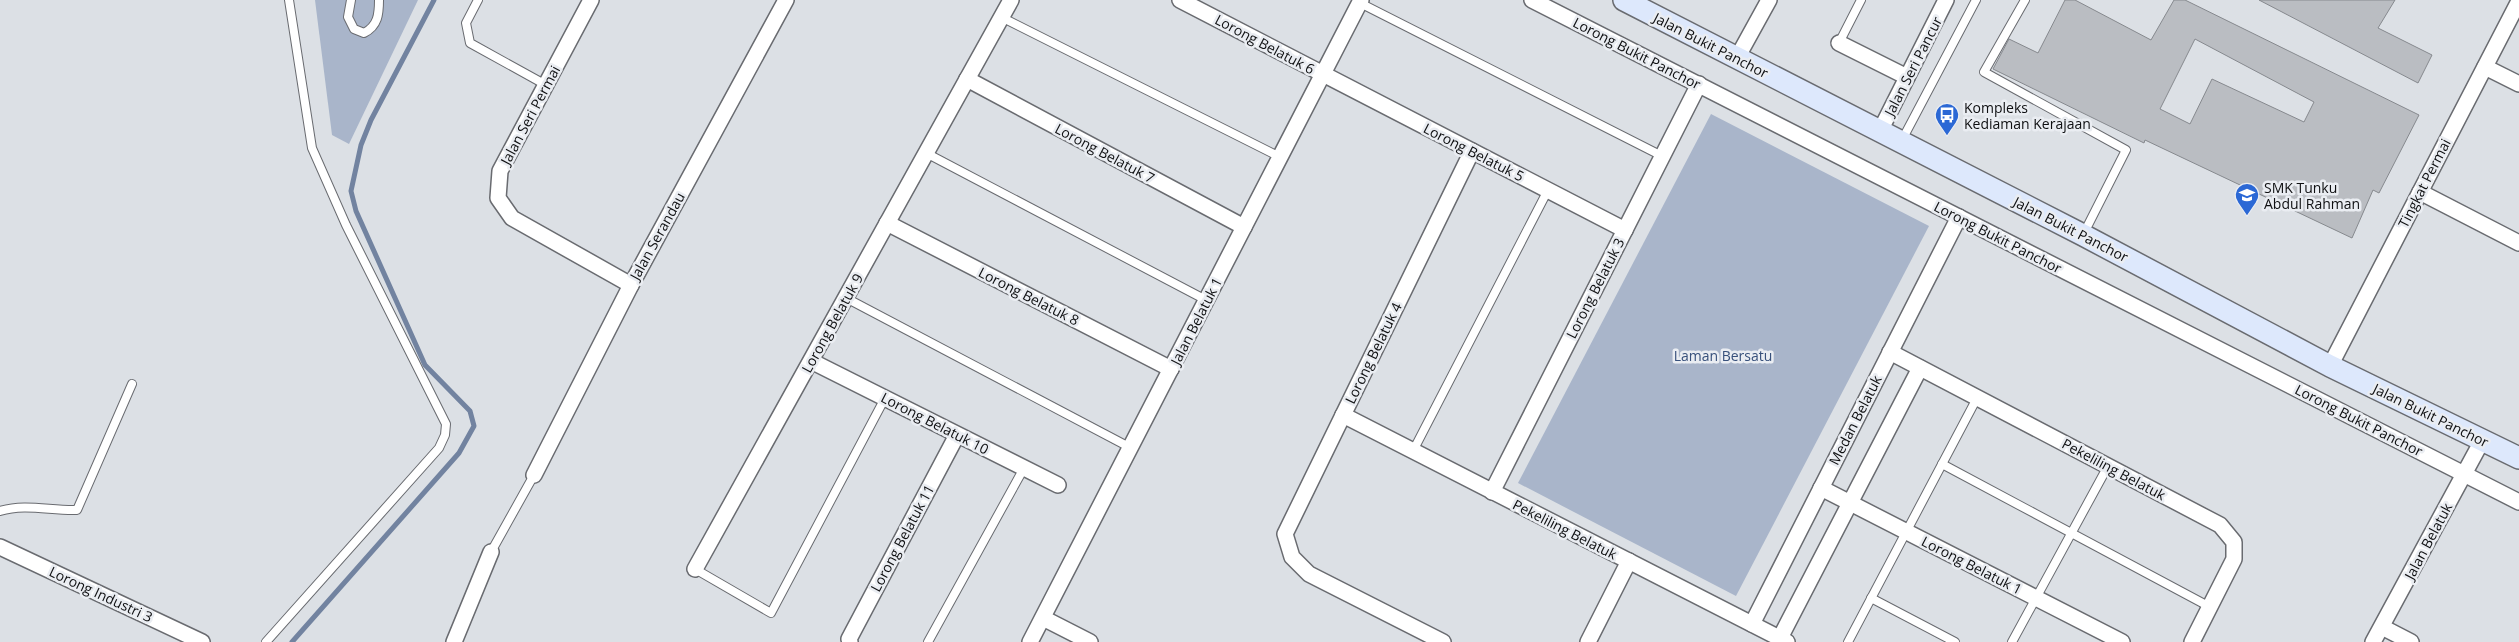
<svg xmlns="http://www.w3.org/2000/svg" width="2519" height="642" viewBox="0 0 2519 642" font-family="'Open Sans',sans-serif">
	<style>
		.green { fill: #a9b5ca }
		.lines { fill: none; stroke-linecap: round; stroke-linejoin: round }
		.stream { stroke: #7283a0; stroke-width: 5 }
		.building { fill: #babdc2; stroke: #86898e; fill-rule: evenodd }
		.service-casing { stroke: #696b70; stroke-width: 10 }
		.minor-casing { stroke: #696b70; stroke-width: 18 }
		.secondary-casing { stroke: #696b70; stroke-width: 24 }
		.service { stroke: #fff; stroke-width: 8 }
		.minor { stroke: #fff; stroke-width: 15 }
		.secondary { stroke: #dde8fc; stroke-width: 21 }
		.labels { text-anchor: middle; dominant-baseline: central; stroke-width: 5; stroke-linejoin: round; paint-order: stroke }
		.street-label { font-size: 14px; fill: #0e0f11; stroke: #eaedf2 }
		.poi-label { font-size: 14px; fill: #0e0f11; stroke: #eaedf2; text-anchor: start }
		.park-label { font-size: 14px; fill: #37507b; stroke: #eaedf2 }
	</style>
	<rect width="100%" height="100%" fill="#dce0e5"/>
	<g class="green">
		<path d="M315,0h103l-69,144 -17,-9z"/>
		<path d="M1711,114l218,112 -193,370 -218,-113z"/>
	</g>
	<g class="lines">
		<path class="stream" d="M292,642l167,-189 15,-27 -4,-15 -45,-46 -69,-154 -5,-20 10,-46 10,-25 63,-120"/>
	</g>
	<g class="building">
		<path d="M2065,0h10l76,40 23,-40h11l234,115 -40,78 -6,-3 -21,48 -207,-98 -1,3 -151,-74 16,-30 29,14zM2195,39l119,63 -10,20 -92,-43 -22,45 -30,-15z"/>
		<path d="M2259,0h136l-17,28 54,27 -14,28z"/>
	</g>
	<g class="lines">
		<g class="service-casing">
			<g id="service">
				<path d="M351,0l-3,17 6,12 10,4c14,-7 15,-19 15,-33"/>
				<path d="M478,0l-12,23 4,20 76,42"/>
				<path d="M2025,0l-41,72 142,78 -42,83"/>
				<path d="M1358,2l304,154"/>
				<path d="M1001,17l279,140"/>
				<path d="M1839,43l22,-43"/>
				<path d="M1902,140l74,-140"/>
				<path d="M926,153l280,147"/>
				<path d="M846,298l285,150"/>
				<path d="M1413,451l135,-261"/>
				<path d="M1942,464l268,143"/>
				<path d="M0,511c25,-8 51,0 77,-1l55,-126"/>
				<path d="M491,552l43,-77"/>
				<path d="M695,569l76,44 114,-215"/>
				<path d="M1871,598l84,44"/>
				<path d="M266,642l173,-194 6,-13 1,-11 -100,-199 -34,-77 -23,-148"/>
				<path d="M928,642l96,-174"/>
				<path d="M1848,642l129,-244"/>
				<path d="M2012,642l96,-176"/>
			</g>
		</g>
		<g class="minor-casing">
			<g id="minor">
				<path d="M591,0l-91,171 -2,27 14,20 119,67"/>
				<path d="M1180,0l445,230"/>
				<path d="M1532,0l987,502"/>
				<path d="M1839,43l68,34"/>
				<path d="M1737,58l32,-58"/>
				<path d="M2485,67l34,17"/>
				<path d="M967,79l277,148"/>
				<path d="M1880,131l66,-131"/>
				<path d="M2420,192l99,51"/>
				<path d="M887,223l284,146"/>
				<path d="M1890,352l330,173 14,17v17l-42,83"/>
				<path d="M811,361l247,124"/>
				<path d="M2330,366l189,-365"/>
				<path d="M1343,415l444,227"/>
				<path d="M534,475l97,-190 155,-285"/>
				<path d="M1821,488l301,154"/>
				<path d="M1492,492l207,-408"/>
				<path d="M0,547l202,95"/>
				<path d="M695,569l316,-569"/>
				<path d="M1043,618l47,24"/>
				<path d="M1752,624l207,-407"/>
				<path d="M2382,627l29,15"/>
				<path d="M1780,638l140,-270"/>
				<path d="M454,642l37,-90"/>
				<path d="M850,642l-1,-3 108,-204"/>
				<path d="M1030,642l331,-642"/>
				<path d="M1443,642l-134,-68 -17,-17 -7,-23 187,-383"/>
				<path d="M1588,642l41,-81"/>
				<path d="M2373,642l110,-203"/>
			</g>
		</g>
		<g class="secondary-casing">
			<path id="secondary" d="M1624,0l459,235 247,131 189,92"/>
		</g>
		<use href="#service" class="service"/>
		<use href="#minor" class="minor"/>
		<use href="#secondary" class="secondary"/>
	</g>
	<defs>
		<g id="bus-pin" transform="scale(1.25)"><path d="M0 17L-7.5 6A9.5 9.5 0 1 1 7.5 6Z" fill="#2b68d5" stroke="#eaedf2"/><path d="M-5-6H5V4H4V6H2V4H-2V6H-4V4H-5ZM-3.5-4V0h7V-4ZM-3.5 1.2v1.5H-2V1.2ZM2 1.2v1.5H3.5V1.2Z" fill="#fff"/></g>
		<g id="school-pin" transform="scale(1.25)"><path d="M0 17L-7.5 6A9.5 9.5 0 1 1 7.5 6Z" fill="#2b68d5" stroke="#eaedf2"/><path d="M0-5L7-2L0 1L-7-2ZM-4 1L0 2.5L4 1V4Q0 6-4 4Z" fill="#fff"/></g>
	</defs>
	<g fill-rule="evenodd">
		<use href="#bus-pin" x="1947" y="115"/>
		<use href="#school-pin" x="2247" y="195"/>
	</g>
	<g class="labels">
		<g class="street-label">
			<text transform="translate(1265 44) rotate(28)">Lorong Belatuk 6</text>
			<text transform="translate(1711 45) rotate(27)">Jalan Bukit Panchor</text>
			<text transform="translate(1637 53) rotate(27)">Lorong Bukit Panchor</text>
			<text transform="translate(1913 66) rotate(-63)">Jalan Seri Pancur</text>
			<text transform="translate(530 115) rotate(-62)">Jalan Seri Permai</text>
			<text transform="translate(1474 152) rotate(27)">Lorong Belatuk 5</text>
			<text transform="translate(1105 153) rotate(28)">Lorong Belatuk 7</text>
			<text transform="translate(2424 183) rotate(-63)">Tingkat Permai</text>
			<text transform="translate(2071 229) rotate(27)">Jalan Bukit Panchor</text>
			<text transform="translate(657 236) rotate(-61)">Jalan Serandau</text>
			<text transform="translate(1998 237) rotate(27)">Lorong Bukit Panchor</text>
			<text transform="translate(1595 288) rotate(-63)">Lorong Belatuk 3</text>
			<text transform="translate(1029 296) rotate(27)">Lorong Belatuk 8</text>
			<text transform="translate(1196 321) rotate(-63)">Jalan Belatuk 1</text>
			<text transform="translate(832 323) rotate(-61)">Lorong Belatuk 9</text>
			<text transform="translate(1373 353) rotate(-64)">Lorong Belatuk 4</text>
			<text transform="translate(2431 415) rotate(26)">Jalan Bukit Panchor</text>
			<text transform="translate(1855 420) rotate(-63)">Medan Belatuk</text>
			<text transform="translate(2359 420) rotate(27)">Lorong Bukit Panchor</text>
			<text transform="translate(935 423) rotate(27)">Lorong Belatuk 10</text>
			<text transform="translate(2114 469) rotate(28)">Pekeliling Belatuk</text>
			<text transform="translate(1565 529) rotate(27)">Pekeliling Belatuk</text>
			<text transform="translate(902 538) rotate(-62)">Lorong Belatuk 11</text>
			<text transform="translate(2428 541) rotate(-62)">Jalan Belatuk</text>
			<text transform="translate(1972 565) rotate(27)">Lorong Belatuk 1</text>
			<text transform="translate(101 594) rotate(25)">Lorong Industri 3</text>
		</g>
		<g class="poi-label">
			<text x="1964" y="107">Kompleks<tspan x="1964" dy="16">Kediaman Kerajaan</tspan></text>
			<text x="2264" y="187">SMK Tunku<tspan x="2264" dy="16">Abdul Rahman</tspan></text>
		</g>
		<g class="park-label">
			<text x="1723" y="355">Laman Bersatu</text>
		</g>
	</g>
</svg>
